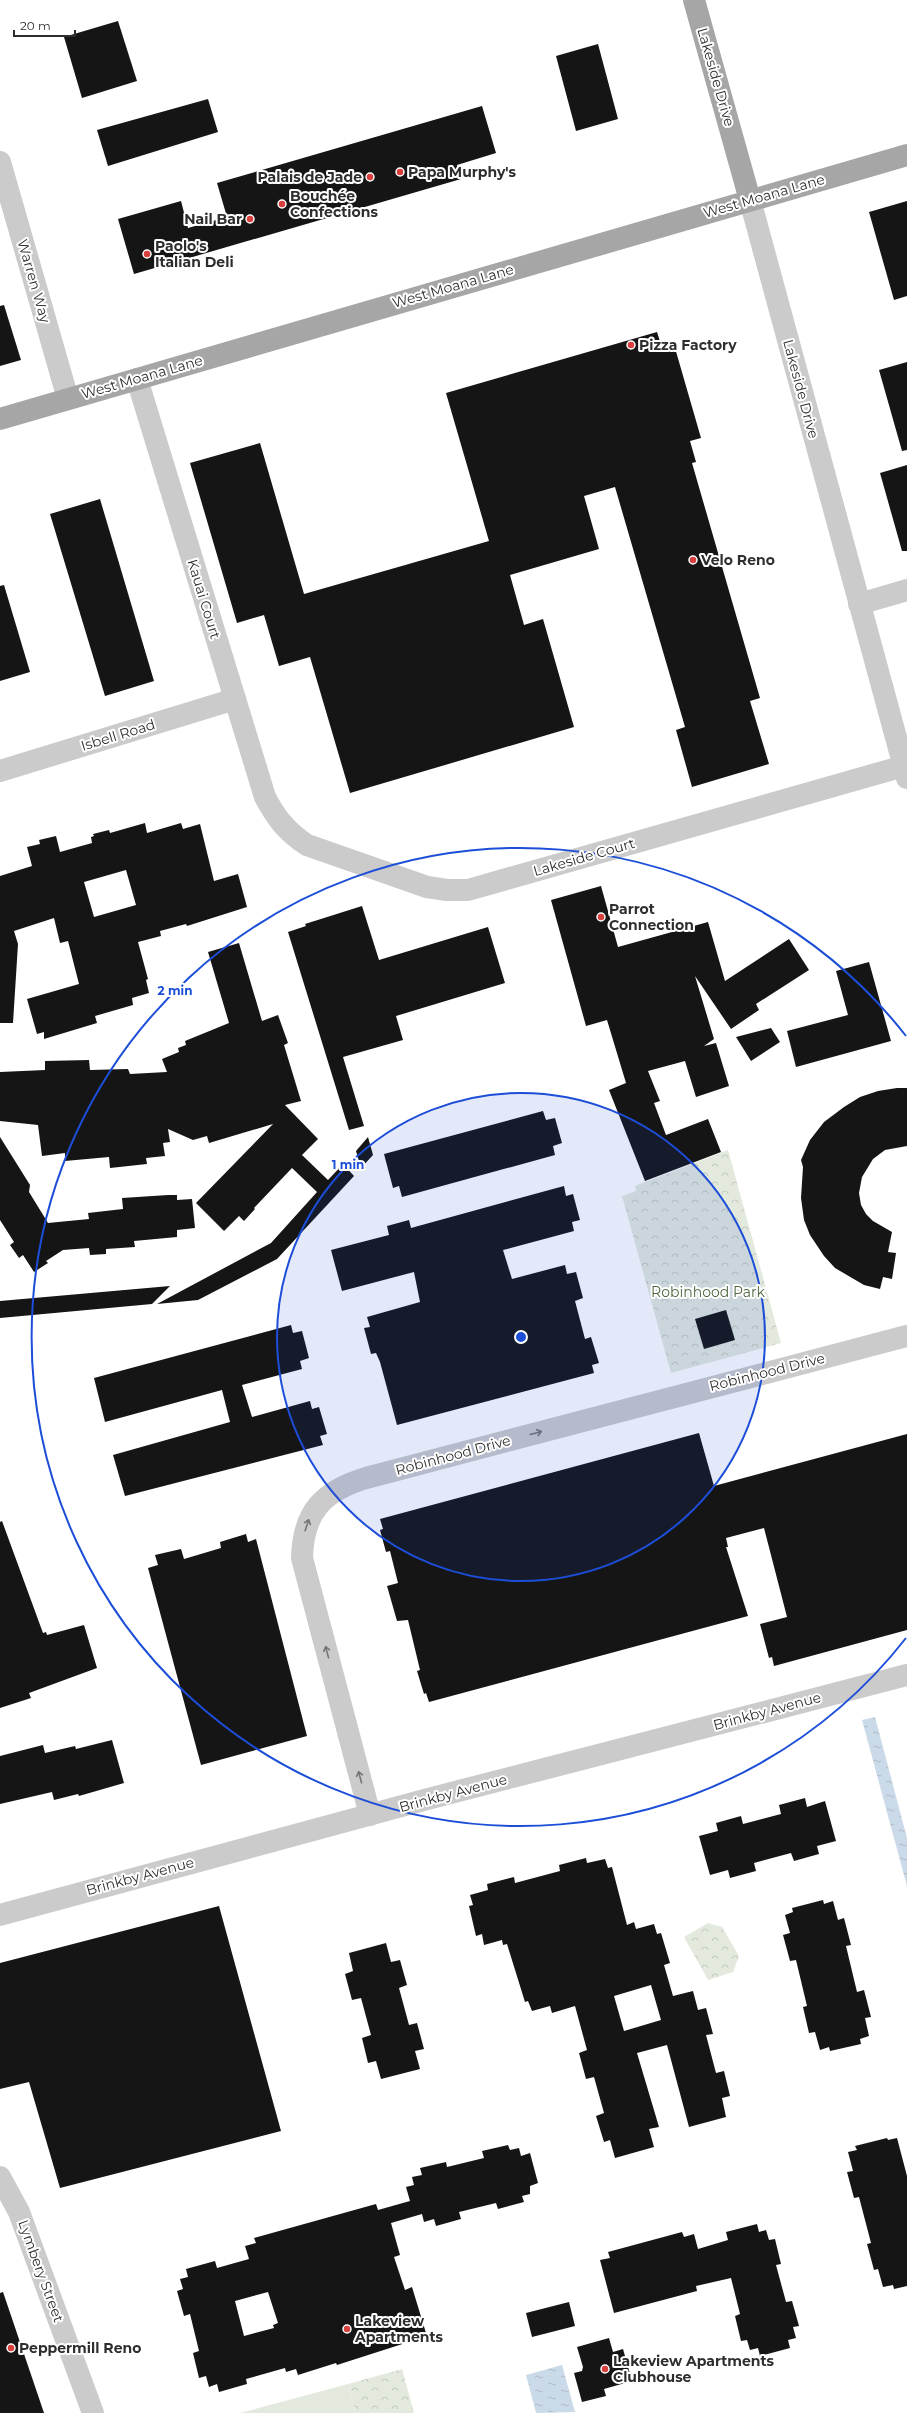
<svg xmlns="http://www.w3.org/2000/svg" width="907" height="2413" viewBox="0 0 907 2413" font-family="Montserrat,sans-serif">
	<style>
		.green { fill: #e3eadd }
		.forest { fill: url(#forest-crowns) }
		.water { fill: url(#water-ripples) }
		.building { fill: #151515; fill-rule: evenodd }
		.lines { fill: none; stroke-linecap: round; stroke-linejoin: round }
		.minor { stroke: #cbcbcb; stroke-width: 22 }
		.major { stroke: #a6a6a6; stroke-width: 22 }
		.oneway { stroke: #757575 }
		.ring { fill: none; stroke: #1d4ed8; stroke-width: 2 }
		.poi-dot { fill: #d93f3c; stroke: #fff; stroke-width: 1.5 }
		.labels { text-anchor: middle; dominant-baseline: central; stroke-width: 4; stroke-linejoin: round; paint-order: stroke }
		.street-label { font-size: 14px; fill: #2e2e2e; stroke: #fff }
		.poi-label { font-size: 14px; font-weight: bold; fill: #2e2e2e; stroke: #fff; text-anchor: start }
		.park-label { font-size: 14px; fill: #4e673f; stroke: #fff }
		.centre { fill: #1d4ed8; stroke: #fff; stroke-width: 2 }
		.ring-label { font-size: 12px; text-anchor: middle; font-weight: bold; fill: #1d4ed8; stroke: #fff; stroke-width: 4; stroke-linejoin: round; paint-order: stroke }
	</style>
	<defs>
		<pattern id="forest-crowns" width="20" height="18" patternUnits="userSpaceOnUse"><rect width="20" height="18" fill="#e3eadd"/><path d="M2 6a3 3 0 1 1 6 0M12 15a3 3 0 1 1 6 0" fill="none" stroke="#c3c9be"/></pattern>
		<pattern id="water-ripples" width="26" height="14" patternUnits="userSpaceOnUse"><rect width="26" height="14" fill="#cadae9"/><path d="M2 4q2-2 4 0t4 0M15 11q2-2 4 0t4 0" fill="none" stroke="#aebbc8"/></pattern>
	</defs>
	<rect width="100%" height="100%" fill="#fff"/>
	<path class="green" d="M348,2384l8,29h-116z"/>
	<g class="forest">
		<path d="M728,1150l53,193 -110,30 -49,-177 14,-5 -1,-5z"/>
		<path d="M708,1923l14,4 17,29 -6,16 -25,8 -24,-43z"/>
		<path d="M402,2369l12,44h-58l-8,-29z"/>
	</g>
	<g class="water">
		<path d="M875,1717l32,121v48l-45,-166z"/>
		<path d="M562,2365l13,47 -39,1 -10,-38z"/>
	</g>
	<g class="building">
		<path d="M118,21l19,60 -55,17 -18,-61z"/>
		<path d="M598,44l20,75 -42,12 -20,-75z"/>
		<path d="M208,99l10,33 -110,34 -11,-36z"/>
		<path d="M482,106l14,47 -39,12 4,14 -327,95 -16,-55 63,-18 7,27 39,-11 -10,-34z"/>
		<path d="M907,201v95l-13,4 -25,-88z"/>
		<path d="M4,305l17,55 -21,6v-60z"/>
		<path d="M657,332l6,19 12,-3 26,90 -11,3 6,21 -4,1 68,235 -10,3 19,63 -77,23 -16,-57 9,-3 -70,-240 -31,9 15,53 -89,26 14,50 19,-6 31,108 -224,66 -40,-136 -31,9 -15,-51 -27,8 -47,-160 70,-20 44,151 185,-53 -43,-148z"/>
		<path d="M907,362v88l-5,1 -23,-81z"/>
		<path d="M907,465v86h-5l-22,-78z"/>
		<path d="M100,499l54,182 -49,15 -55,-182z"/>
		<path d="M4,585l26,87 -30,9v-95z"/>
		<path d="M145,823l2,10 34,-10 2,6 17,-5 14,57 24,-7 9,33 -60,19 -1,-2 -26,7 1,5 -23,6 10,37 -2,1 3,13 -17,5 1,7 -38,11 2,7 -53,16v-7l-7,2 -10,-35 52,-15 -11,-43 -8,2 -6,-25 -40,13 4,13 -5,79h-13v-147l32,-10 -5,-19 13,-3 -1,-4 17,-4 4,16 32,-9 -1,-6 3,-1 -1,-2 16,-4 1,3zM126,870l10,35 -42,12 -10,-35z"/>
		<path d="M601,886l17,61 90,-25 17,59 64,-42 20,31 -53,34 3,6 -28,19 -36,-53 19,63 -10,7 12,-3 13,43 -33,11 -11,-36 -37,10 12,30 -6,2 12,32 42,-16 13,33 -76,29 -36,-91 17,-7 -19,-63 -21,6 -35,-126z"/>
		<path d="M362,906l17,54 109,-33 17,56 -109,33 7,24 -60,17 21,69 -15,4 -61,-198 18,-6 -1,-2z"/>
		<path d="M239,943l23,78 16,-6 10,28 -4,2 17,56 -16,4 33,34 -16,16 26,25 15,-16 11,12 -77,83 -79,41 -41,4 114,-61 46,-51 -25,-24 -38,40 1,1 -11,12 -5,-5 -15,15 -28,-28 77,-79 -64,19 -2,-7 -14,4 -25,-11 2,13 -7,1 2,13 -19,2 1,6 -37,4 -1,-11 -44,4v-8l-23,3 -4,-31 -38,-4v-49l45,-2v-9l44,-1 1,10 38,-1 2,5 37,-2 -5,-13 17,-7 -1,-4 8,-3 -1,-4 44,-18 -21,-71z"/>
		<path d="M869,962l22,79 -95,26 -9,-36 61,-16 -12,-44z"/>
		<path d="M771,1028l9,14 -29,19 -15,-24z"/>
		<path d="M897,1088h10v58l-22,4 -12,9 -11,18 -3,16 2,12 5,9 7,7 19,11 -4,20 8,1 -4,26 -9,-2 -3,12 -16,-4 -29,-17 -11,-12 -14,-21 -6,-15 -3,-22 2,-31 -2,-7 9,-20 14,-18 20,-15 16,-10 18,-6z"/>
		<path d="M543,1111l3,9 9,-2 7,25 -9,3 2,9 -153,42 -3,-11 -6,2 -9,-34z"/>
		<path d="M0,1137l30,48 -1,7 19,31 41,-4 -1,-6 35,-4 -1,-11 46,-3h9v5l15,-1 3,29 -18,2v7l-43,4 1,6 -29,2v5l-16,1 -1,-7 -26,2 -17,11 2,2 -14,9 -11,-17 -4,3 -9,-13 4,-3 -14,-22z"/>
		<path d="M368,1137l5,18 -12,13 -5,-17z"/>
		<path d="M564,1186l2,10 7,-2 7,26 -8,2 2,9 -71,19 9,29 53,-14 2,9 9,-2 7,26 -8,3 10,38 6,-2 8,26 -7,2 2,8 -197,52 -17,-63 -4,-9 -5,1 -7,-26 6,-1 -3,-10 53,-15 -6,-30 -72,19 -11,-41 58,-15 -2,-9 22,-6 2,8z"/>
		<path d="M170,1286l-18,18 -152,14v-17z"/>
		<path d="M726,1310l9,30 -31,9 -9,-30z"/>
		<path d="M291,1325l2,8 9,-2 7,27 -9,3 2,8 -60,16 10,32 58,-16 2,8 7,-2 8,27 -7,2 3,9 -198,51 -12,-41 117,-33 -8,-32 -117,32 -11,-44z"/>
		<path d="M699,1433l15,53 193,-52v196l-133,36 -2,-9 -3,1 -9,-34 27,-7 -23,-89 -38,10 2,9h-2l22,69 -319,86 -3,-9 -2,1 -7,-23 3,-1 -12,-50 -11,1 -10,-35 11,-3 -8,-32 -4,1 -6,-22 3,-1 -3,-10z"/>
		<path d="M2,1521l41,112 3,-1 1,3 37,-10 13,43 -68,25 2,5 -31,10v-186z"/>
		<path d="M246,1534l2,8 8,-3 51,197 -106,29 -53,-197 10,-3 -3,-10 26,-6 3,10 37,-11 -1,-6z"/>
		<path d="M112,1740l12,43 -45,13 -1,-2 -24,6 -2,-8 -52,12v-48l43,-11 2,8 30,-7 1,3z"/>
		<path d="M805,1798l2,9 18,-6 11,40 -19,5 2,8 -25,7 -3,-8 -37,10 2,8 -26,7 -2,-8 -18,5 -11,-39 19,-5 -2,-8 25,-7 2,8 38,-10 -2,-9z"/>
		<path d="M586,1858l1,5 18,-4 3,9 4,-1 15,58 7,-3 2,7 18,-5 3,10 4,-1 9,30 -6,2 9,31 20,-5 5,19 8,-2 7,26 -7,1 10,38 8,-2 6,25 -8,2 4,19 -37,10 -22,-82 -30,8 22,74 -10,2 5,18 -39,11 -5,-18 -6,2 -8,-26 8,-3 -10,-36 -8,2 -7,-26 8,-3 -12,-44 -23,7 -2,-7 -18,5 -4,-10 -3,1 -18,-58 -4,1 -1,-5 -18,5 -2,-11 -6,2 -7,-30 4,-1 -3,-10 18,-5 -1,-6 27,-7 1,6 45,-12 -1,-6zM651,1985l10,35 -37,11 -10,-35z"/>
		<path d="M823,1900l1,4 9,-3 5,19 6,-2 7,27 -5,1 11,46 7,-2 7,27 -6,1 4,18 -9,3 1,5 -31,7 -1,-4 -9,3 -5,-18 -6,1 -6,-26 4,-1 -11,-46 -6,1 -7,-26 7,-2 -5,-18 8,-3 -1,-4z"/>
		<path d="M219,1906l62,225 -221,57 -31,-106 -29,7v-126z"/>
		<path d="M386,1943l5,19 9,-2 7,25 -8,3 10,37 8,-2 7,26 -9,2 5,18 -39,10 -5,-18 -8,2 -6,-25 9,-3 -10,-37 -9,2 -7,-26 8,-3 -4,-18z"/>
		<path d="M887,2138l1,2 9,-2 10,38v110l-13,3 -1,-4 -10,2 -5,-18 -4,1 -7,-26 4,-1 -12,-46 -5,1 -7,-26 6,-1 -5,-19 9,-2 -2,-4z"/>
		<path d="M508,2145l2,5 9,-2 2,8 9,-3 8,30 -8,3v8l-8,2 2,6 -26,7 -2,-6 -37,9 2,7 -25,7 -2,-7 -10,3 -2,-8 -31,9 9,32 -6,2 11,33 7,-3 14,46 -9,3 1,3 -81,26 -1,-2 -38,12 -2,-6 -10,3 -1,-4 -39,11 1,5 -28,8 -2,-8 -8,3 -3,-11 -7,2 -6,-25 6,-2 -9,-37 -6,2 -7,-25 6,-2 -3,-10 8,-2 -2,-8 29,-8 2,7 32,-9 -4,-13 11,-3 -2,-5 122,-34 2,6 32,-9 -4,-14 8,-2 -2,-8 10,-2 -2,-7 26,-6 1,5 37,-9 -2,-7zM268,2292l10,31 -5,2 1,3 -30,8 -9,-35z"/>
		<path d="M757,2224l2,8 7,-2 3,10 6,-1 6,25 -5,1 10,37 6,-1 7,25 -6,1 3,11 -8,2 2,8 -30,8 -2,-8 -8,2 -3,-10 -6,1 -6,-25 5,-2 -9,-36 -35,8 1,5 -83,22 -14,-53 10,-2 -2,-6 74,-20 2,5 10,-3 4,15 30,-9 -2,-8z"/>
		<path d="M3,2292l41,121h-44v-120z"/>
		<path d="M569,2302l6,24 -43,11 -6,-24z"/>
		<path d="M609,2338l4,14 10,-3 9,32 -28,8 2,7 -24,6 -8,-29 8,-2 1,-4 -6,-20z"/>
	</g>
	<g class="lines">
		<g class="minor">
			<path d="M0,162l68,237"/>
			<path d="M750,200l157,578"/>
			<path d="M137,379l128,418c11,21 22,35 42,48l120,42 20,3h21l436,-124"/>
			<path d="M859,604l48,-14"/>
			<path d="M0,771l235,-72"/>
			<path d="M370,1815l-68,-257c1,-46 21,-67 64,-80l541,-142"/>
			<path d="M0,1915l424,-115 483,-125"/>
			<path d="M0,2177l19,35 74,201"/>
		</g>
		<g class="major">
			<path d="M694,0l56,200"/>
			<path d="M0,419l907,-264"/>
		</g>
	</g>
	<defs><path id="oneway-shaft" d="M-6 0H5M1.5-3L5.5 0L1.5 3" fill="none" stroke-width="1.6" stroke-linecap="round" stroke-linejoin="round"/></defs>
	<g class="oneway">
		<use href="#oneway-shaft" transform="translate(536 1433) rotate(-15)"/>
		<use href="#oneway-shaft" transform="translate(307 1525) rotate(-72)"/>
		<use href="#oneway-shaft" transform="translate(327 1652) rotate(-105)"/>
		<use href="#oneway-shaft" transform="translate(360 1777) rotate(-105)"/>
	</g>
	<circle cx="521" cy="1337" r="244" fill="#1d4ed8" fill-opacity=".12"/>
	<g class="ring">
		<circle cx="521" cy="1337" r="244"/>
		<path d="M906 1638A489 489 0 1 1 906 1036"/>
	</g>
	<g class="poi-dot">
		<circle cx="400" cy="172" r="4"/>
		<circle cx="370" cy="177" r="4"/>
		<circle cx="282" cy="204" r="4"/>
		<circle cx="250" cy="219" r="4"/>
		<circle cx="147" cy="254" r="4"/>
		<circle cx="631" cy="345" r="4"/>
		<circle cx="693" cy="560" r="4"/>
		<circle cx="601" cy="917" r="4"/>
		<circle cx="347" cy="2329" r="4"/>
		<circle cx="11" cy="2348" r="4"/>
		<circle cx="605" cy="2369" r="4"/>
	</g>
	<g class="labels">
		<g class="street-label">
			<text transform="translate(716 77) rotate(74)">Lakeside Drive</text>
			<text transform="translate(764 196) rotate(-16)">West Moana Lane</text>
			<text transform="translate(34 281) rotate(74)">Warren Way</text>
			<text transform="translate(453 286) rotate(-16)">West Moana Lane</text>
			<text transform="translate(142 377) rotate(-16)">West Moana Lane</text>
			<text transform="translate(801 389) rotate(75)">Lakeside Drive</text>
			<text transform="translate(204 599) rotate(73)">Kauai Court</text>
			<text transform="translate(118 735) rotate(-17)">Isbell Road</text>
			<text transform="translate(584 857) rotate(-16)">Lakeside Court</text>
			<text transform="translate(767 1372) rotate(-14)">Robinhood Drive</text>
			<text transform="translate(453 1455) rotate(-15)">Robinhood Drive</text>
			<text transform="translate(767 1711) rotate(-15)">Brinkby Avenue</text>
			<text transform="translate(453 1793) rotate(-15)">Brinkby Avenue</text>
			<text transform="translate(140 1876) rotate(-15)">Brinkby Avenue</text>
			<text transform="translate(41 2271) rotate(70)">Lymbery Street</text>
		</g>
		<g class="poi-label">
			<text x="408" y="172">Papa Murphy's</text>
			<text x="362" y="177" text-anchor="end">Palais de Jade</text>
			<text x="290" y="196">Bouchée<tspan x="290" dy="16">Confections</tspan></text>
			<text x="242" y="219" text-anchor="end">Nail Bar</text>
			<text x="155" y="246">Paolo's<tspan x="155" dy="16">Italian Deli</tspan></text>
			<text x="639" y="345">Pizza Factory</text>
			<text x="701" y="560">Velo Reno</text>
			<text x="609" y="909">Parrot<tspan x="609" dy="16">Connection</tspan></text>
			<text x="355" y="2321">Lakeview<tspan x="355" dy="16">Apartments</tspan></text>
			<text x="19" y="2348">Peppermill Reno</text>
			<text x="613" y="2361">Lakeview Apartments<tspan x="613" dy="16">Clubhouse</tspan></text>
		</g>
		<g class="park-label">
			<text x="708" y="1292">Robinhood Park</text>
		</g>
	</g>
	<circle cx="521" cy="1337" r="6" class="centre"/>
	<g class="ring-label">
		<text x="175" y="995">2 min</text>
		<text x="348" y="1169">1 min</text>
	</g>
	<path d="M14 30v6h61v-6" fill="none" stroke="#2e2e2e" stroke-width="2"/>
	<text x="20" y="30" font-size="12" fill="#2e2e2e" stroke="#ffffff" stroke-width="3" paint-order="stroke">20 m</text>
</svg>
